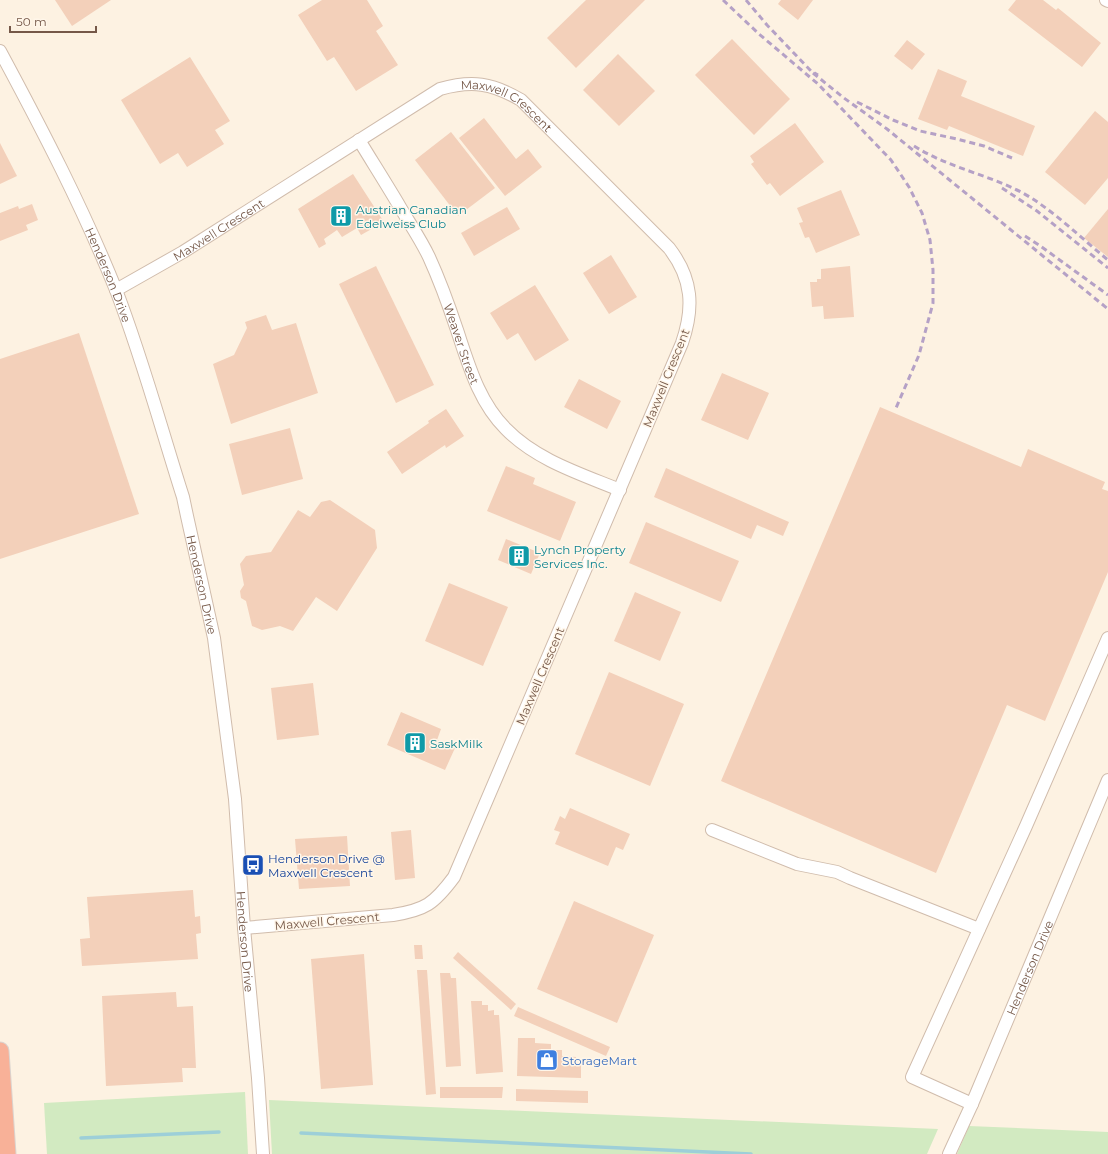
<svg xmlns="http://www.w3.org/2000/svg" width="1108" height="1154" viewBox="0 0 1108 1154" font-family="Montserrat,sans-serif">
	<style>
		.green { fill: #d2eac1 }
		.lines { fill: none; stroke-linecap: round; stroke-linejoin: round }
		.stream { stroke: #9dcfd8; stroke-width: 3.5 }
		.building { fill: #f3d0ba }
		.minor-casing { stroke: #d0bcac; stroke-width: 14 }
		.highway-casing { stroke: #dbd4cf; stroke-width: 19 }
		.minor { stroke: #fff; stroke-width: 12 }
		.highway { stroke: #f8b198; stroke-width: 17 }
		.rail { stroke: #b5a1c6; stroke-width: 3; stroke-dasharray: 6 4; stroke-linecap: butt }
		.labels { text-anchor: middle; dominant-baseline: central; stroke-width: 3; stroke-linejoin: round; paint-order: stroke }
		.street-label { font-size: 12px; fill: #755848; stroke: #fff6e9 }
		.culture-label { font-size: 12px; fill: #0d838f; stroke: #fff6e9; text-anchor: start }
		.transit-label { font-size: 12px; fill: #164399; stroke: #fff6e9; text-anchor: start }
		.shop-label { font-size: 12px; fill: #366cbe; stroke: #fff6e9; text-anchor: start }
	</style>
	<rect width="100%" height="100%" fill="#fdf2e2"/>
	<g class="green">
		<path d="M245,1092l3,62h-201l-3,-51z"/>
		<path d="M269,1100l669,29 -11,25h-655z"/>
		<path d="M969,1126l139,6v22h-151z"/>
	</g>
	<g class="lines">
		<g class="stream">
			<path d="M301,1133l450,21"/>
			<path d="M81,1138l138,-6"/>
		</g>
	</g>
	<g class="building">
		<path d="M55,0h56l-39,26z"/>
		<path d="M322,0h45l16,26 -7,5 22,34 -42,26 -22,-34 -7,4 -29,-46z"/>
		<path d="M586,0h59l-69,68 -29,-30z"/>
		<path d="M781,0h32l-15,20 -20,-16z"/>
		<path d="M1016,0h27l13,10 2,-2 43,35 -19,24 -74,-57z"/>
		<path d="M732,39l58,60 -36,36 -59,-60z"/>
		<path d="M907,40l18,14 -13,16 -18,-14z"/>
		<path d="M618,54l37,37 -36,35 -36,-36z"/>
		<path d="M190,57l40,64 -15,9 9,14 -37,23 -9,-14 -18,11 -39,-64z"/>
		<path d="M938,69l29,12 -6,15 74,30 -12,30 -74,-30 -2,4 -29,-11z"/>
		<path d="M1095,111l13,11v56l-23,27 -40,-33z"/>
		<path d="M484,118l32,41 12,-10 14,18 -37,29 -46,-58z"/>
		<path d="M795,123l29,39 -44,34 -10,-13 -3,2 -16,-21 3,-2 -4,-6z"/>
		<path d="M451,132l44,56 -37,28 -43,-56z"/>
		<path d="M0,143l17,33 -17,8z"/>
		<path d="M353,174l31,48 -23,13 -4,-7 -15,9 -5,-7 -13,9 2,5 -7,4 -21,-39z"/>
		<path d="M841,190l19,45 -44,18 -7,-16 -4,1 -6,-15 4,-1 -6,-14z"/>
		<path d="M32,204l6,16 -12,5 2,5 -28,11v-28l18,-7 1,3z"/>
		<path d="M507,207l13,22 -46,27 -13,-23z"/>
		<path d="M1108,209v48l-24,-19z"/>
		<path d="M611,255l26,42 -28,17 -26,-41z"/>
		<path d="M376,266l58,119 -38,18 -57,-119z"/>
		<path d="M850,266l4,51 -30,2 -1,-13 -11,1 -2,-25h7v-3h4v-10z"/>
		<path d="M535,285l34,55 -34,21 -17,-28 -11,7 -17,-27z"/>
		<path d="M266,315l6,15 24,-7 22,70 -87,31 -18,-60 21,-9 13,-27 -2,-6z"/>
		<path d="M79,333l60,181 -139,45v-200z"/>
		<path d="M722,373l47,20 -21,47 -47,-20z"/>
		<path d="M579,379l42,22 -14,28 -43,-22z"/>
		<path d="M880,407l141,60 7,-18 77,33 -3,7 6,2v81l-63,149 -38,-16 -71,168 -215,-92z"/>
		<path d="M446,409l18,27 -18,12 -1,-3 -43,29 -15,-22 42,-29 -1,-2z"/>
		<path d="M290,428l13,51 -61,16 -13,-51z"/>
		<path d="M506,466l29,12 -2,6 43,18 -16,39 -73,-30z"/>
		<path d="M666,468l123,54 -6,14 -26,-11 -6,14 -97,-42z"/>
		<path d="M330,500l45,30 2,18 -40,63 -21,-14 -23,34 -13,-5 -18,4 -10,-4 -6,-25 -5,-3 -1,-7 4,-6 -4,-21 6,-8 25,-4 27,-42 12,7 11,-15z"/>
		<path d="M646,522l93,39 -18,41 -92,-39z"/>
		<path d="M506,539l34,14 -9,21 -33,-14z"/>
		<path d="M449,583l59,24 -25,59 -58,-25z"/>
		<path d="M635,592l46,20 -21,49 -46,-20z"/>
		<path d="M609,672l75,32 -34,82 -75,-32z"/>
		<path d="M313,683l6,52 -42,5 -6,-52z"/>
		<path d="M401,712l40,17 -4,11 18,8 -10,22 -58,-25z"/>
		<path d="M570,808l60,26 -7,16 -7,-3 -8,19 -53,-22 5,-12 -6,-2 6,-14 5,3z"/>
		<path d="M411,830l4,48 -20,2 -4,-48z"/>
		<path d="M347,836l3,50 -51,3 -4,-50z"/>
		<path d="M193,890l2,27 5,-1 1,17 -5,1 2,25 -116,7 -2,-27 10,-1 -3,-41z"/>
		<path d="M574,901l80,34 -37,88 -80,-34z"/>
		<path d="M414,945h8l1,14h-8z"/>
		<path d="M458,952l58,52 -5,6 -58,-52z"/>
		<path d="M364,954l9,131 -52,4 -10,-130z"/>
		<path d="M417,970h10l9,124 -10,1z"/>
		<path d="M440,973h10l1,5h5l5,88 -15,1z"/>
		<path d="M176,992l1,15 16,-1 3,62h-14l1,14 -77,4 -4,-90z"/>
		<path d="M471,1001h11v4h6v6l6,-1v5h5l4,57 -27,2z"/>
		<path d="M518,1007l92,40 -4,9 -92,-40z"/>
		<path d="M518,1038h17v5l16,1v6h11v6l14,1v7h5v14l-64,-2z"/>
		<path d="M440,1087h63l-1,11h-62z"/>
		<path d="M516,1089l72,2v12l-72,-2z"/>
	</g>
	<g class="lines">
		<g class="minor-casing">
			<g id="minor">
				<path d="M1106,0l2,1"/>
				<path id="s1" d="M0,51c42,78 83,157 116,239 26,67 45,138 67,207l4,19 27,122 21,161 9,129 14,150 5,76"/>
				<path id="s2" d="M359,140c14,23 28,45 41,67 10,17 21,33 29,50 11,24 20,49 28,73 12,36 22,72 49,99 30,31 75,45 114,61"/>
				<path id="s3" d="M116,290l67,-38 257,-163c32,-9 52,-6 81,11l148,148c24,31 25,60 13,95l-228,534c-20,27 -29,33 -61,38l-149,13"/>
				<path d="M712,830l85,34 40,8 13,6 129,51"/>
				<path d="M972,1104l-60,-27 114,-251 82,-188"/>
				<path id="s4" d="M949,1154l23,-50 136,-324"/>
			</g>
		</g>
		<g class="highway-casing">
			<path id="highway" d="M0,1051l7,103"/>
		</g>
		<use href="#minor" class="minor"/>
		<use href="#highway" class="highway"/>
		<g class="rail">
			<path d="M723,0l36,34 59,50 73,76 18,27 13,26 8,27 3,30v33l-14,52 -23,53"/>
			<path d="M746,0l21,25 44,46 7,4"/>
			<path d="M813,73l31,25 43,31 221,180"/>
			<path d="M857,102l36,18 27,11 37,8 27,7 28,12"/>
			<path d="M914,146c33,21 72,28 107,46 30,16 60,46 87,68"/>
			<path d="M1002,188l35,23 71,57"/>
			<path d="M1025,236l14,9 69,50"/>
		</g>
	</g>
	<defs>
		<g id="building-square" transform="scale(1.15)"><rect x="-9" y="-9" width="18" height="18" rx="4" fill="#0f9aa8" stroke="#fff6e9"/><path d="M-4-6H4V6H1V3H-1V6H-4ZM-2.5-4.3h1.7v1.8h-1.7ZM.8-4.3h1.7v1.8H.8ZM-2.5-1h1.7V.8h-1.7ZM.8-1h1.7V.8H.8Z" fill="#fff"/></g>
		<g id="bus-square" transform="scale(1.15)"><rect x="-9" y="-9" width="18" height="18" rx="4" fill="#1a4fb4" stroke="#fff6e9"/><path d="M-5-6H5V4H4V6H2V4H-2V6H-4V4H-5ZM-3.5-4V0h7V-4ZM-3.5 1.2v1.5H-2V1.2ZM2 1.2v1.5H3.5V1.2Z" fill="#fff"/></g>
		<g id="shop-square" transform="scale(1.15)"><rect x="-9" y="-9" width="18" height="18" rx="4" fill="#3f7fe0" stroke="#fff6e9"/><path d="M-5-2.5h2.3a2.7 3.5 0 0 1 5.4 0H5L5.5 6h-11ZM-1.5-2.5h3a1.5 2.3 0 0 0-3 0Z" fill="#fff"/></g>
	</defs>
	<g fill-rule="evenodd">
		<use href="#building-square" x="341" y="216"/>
		<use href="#building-square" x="519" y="556"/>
		<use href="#building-square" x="415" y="743"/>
		<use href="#bus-square" x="253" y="865"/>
		<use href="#shop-square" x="547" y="1060"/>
	</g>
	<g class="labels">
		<g class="street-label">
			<text stroke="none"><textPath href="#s3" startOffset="455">Maxwell Crescent</textPath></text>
			<text stroke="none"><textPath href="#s3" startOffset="119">Maxwell Crescent</textPath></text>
			<text stroke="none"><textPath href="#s1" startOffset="249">Henderson Drive</textPath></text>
			<text stroke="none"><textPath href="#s2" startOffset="229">Weaver Street</textPath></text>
			<text transform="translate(666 378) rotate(-68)">Maxwell Crescent</text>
			<text stroke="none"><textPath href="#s1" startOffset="573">Henderson Drive</textPath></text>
			<text transform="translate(540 676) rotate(-67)">Maxwell Crescent</text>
			<text transform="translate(327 921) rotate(-5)">Maxwell Crescent</text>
			<text stroke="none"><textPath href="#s1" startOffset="933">Henderson Drive</textPath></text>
			<text stroke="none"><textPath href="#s4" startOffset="203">Henderson Drive</textPath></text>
		</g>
		<g class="culture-label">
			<text x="356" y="209">Austrian Canadian<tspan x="356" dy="14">Edelweiss Club</tspan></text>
			<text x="534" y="549">Lynch Property<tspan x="534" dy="14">Services Inc.</tspan></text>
			<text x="430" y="743">SaskMilk</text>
		</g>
		<g class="transit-label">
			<text x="268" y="858">Henderson Drive @<tspan x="268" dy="14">Maxwell Crescent</tspan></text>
		</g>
		<g class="shop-label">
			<text x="562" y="1060">StorageMart</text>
		</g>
	</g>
	<path d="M10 26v6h86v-6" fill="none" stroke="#755848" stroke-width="2"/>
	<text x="16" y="26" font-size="12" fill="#755848" stroke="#fff6e9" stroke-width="3" paint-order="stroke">50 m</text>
</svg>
